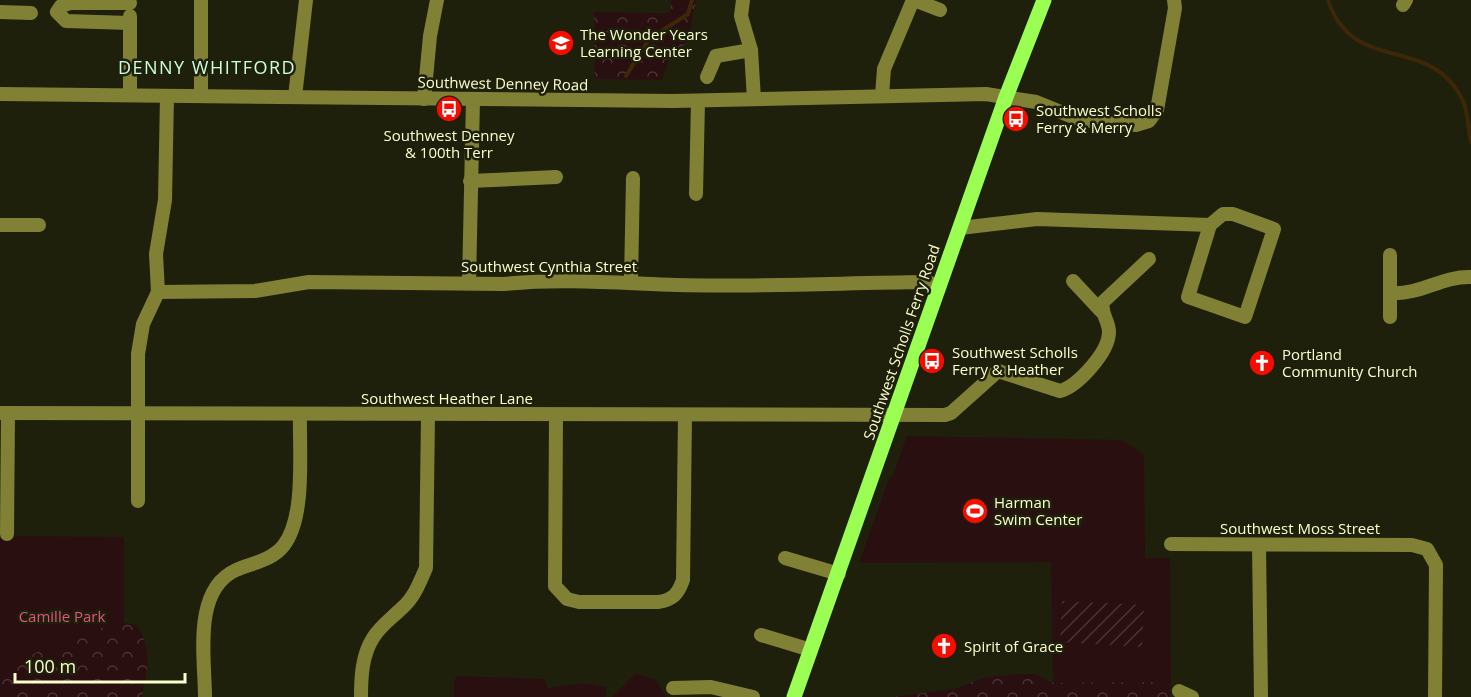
<svg xmlns="http://www.w3.org/2000/svg" width="1471" height="697" viewBox="0 0 1471 697" font-family="'Open Sans',sans-serif">
	<style>
		.green { fill: #2a0f11 }
		.forest { fill: url(#forest-crowns) }
		.garden { fill: url(#garden-furrows) }
		.lines { fill: none; stroke-linecap: round; stroke-linejoin: round }
		.stream { stroke: #3e2707; stroke-width: 4 }
		.minor { stroke: #818135; stroke-width: 14 }
		.major { stroke: #9aff52; stroke-width: 15 }
		.labels { text-anchor: middle; dominant-baseline: central; stroke-width: 5; stroke-linejoin: round; paint-order: stroke }
		.poi-label { font-size: 15px; fill: #fbffcb; stroke: #1e200c; text-anchor: start }
		.street-label { font-size: 15px; fill: #fbffcb; stroke: #1e200c }
		.park-label { font-size: 15px; fill: #e3527d; stroke: #1e200c }
		.quarter-label { font-size: 18px; letter-spacing: 1.5px; fill: #cdffdd; stroke: #1e200c }
	</style>
	<defs>
		<pattern id="forest-crowns" width="20" height="18" patternUnits="userSpaceOnUse" patternTransform="scale(1.5)"><rect width="20" height="18" fill="#2a0f11"/><path d="M2 6a3 3 0 1 1 6 0M12 15a3 3 0 1 1 6 0" fill="none" stroke="#4a3332"/></pattern>
		<pattern id="garden-furrows" width="10" height="10" patternUnits="userSpaceOnUse" patternTransform="scale(1.5)"><rect width="10" height="10" fill="#2a0f11"/><path d="M-1 1l2-2M0 10L10 0M9 11l2-2" fill="none" stroke="#4a3332"/></pattern>
	</defs>
	<rect width="100%" height="100%" fill="#1e200c"/>
	<g class="green">
		<path d="M907,436l215,4 22,15 1,103h25l1,124 -118,1 -2,-121 -192,1 31,-87h3z"/>
		<path d="M0,536l124,1v160h-124z"/>
		<path d="M636,673l20,7 10,17h-54z"/>
		<path d="M457,676l87,3 4,9 36,-5 23,4 -2,10h-151v-17z"/>
	</g>
	<g class="forest">
		<path d="M671,0h25l-6,32 -7,14 -14,13 -7,21 -67,-1 -1,-67 76,1z"/>
		<path d="M116,621l21,4c16,26 10,43 5,72h-142v-28l40,-18 52,-16 17,-13z"/>
		<path d="M1017,674h19l17,9 118,-1 -1,15h-277l61,-8 32,-12z"/>
	</g>
	<path class="garden" d="M1062,601l82,4 -2,42 -82,-5z"/>
	<g class="lines">
		<g class="stream">
			<path d="M1328,0c25,77 103,32 135,101 5,11 5,28 8,41"/>
			<path d="M626,76l23,-37 39,-25 4,-14"/>
		</g>
		<g class="minor">
			<path d="M743,0l-2,16 10,34 3,49"/>
			<path d="M914,0l26,10"/>
			<path d="M130,3h-60l-9,3 -4,6 9,9 64,2"/>
			<path d="M1403,5l3,-5"/>
			<path d="M0,12l31,1"/>
			<path d="M130,16v79"/>
			<path d="M707,77l9,-21 35,-6"/>
			<path d="M0,94l673,7 313,-7 50,8 42,17 20,3 38,3 13,-4 8,-11 18,-102 -1,-8"/>
			<path d="M882,95l2,-26 29,-69"/>
			<path d="M201,96v-96"/>
			<path d="M295,97l11,-97"/>
			<path d="M424,99l6,-63 7,-36"/>
			<path d="M470,181l86,-4"/>
			<path d="M696,194l2,-93"/>
			<path d="M0,225h39"/>
			<path d="M960,228l77,-9 173,6 -22,72 57,20 29,-88 -41,-15h-10l-13,11"/>
			<path d="M1073,281l28,30"/>
			<path d="M631,282l2,-104"/>
			<path d="M469,283l4,-184"/>
			<path d="M158,292l97,-1 54,-9 195,2c58,-6 115,-1 173,1 82,2 164,-2 246,-3l17,3"/>
			<path d="M1390,293c32,2 51,-17 81,-16"/>
			<path d="M1390,317v-62"/>
			<path d="M0,413l945,2 6,-2 47,-42 62,20c18,-5 49,-39 49,-59 0,-12 -9,-18 -6,-30l46,-43"/>
			<path d="M556,415l-1,171 12,13 12,3h79c15,-2 20,-8 25,-22l2,-165"/>
			<path d="M138,501v-147l5,-30 15,-32 -2,-38 9,-54 2,-104"/>
			<path d="M7,534l1,-121"/>
			<path d="M1171,544l241,1 15,4 9,16 -1,132"/>
			<path d="M1259,545l2,152"/>
			<path d="M785,558l54,16"/>
			<path d="M761,635l50,15"/>
			<path d="M673,688l38,-1 42,10"/>
			<path d="M1179,691l13,6"/>
			<path d="M205,697c0,-38 -13,-107 31,-127 16,-7 37,-10 48,-25 22,-29 15,-95 16,-131"/>
			<path d="M361,697c0,-20 1,-42 12,-59 7,-12 19,-20 29,-30 12,-10 18,-26 24,-40l2,-153"/>
		</g>
		<path class="major" d="M794,697l212,-600 38,-97"/>
	</g>
	<defs>
		<g id="school-disc" transform="scale(1.35)"><circle r="9.5" fill="#f60d00" stroke="#1e200c"/><path d="M0-5L7-2L0 1L-7-2ZM-4 1L0 2.5L4 1V4Q0 6-4 4Z" fill="#fff"/></g>
		<g id="bus-disc" transform="scale(1.35)"><circle r="9.5" fill="#f60d00" stroke="#1e200c"/><path d="M-5-6H5V4H4V6H2V4H-2V6H-4V4H-5ZM-3.5-4V0h7V-4ZM-3.5 1.2v1.5H-2V1.2ZM2 1.2v1.5H3.5V1.2Z" fill="#fff"/></g>
		<g id="church-disc" transform="scale(1.35)"><circle r="9.5" fill="#f60d00" stroke="#1e200c"/><path d="M-1.2-6h2.4v3.5h3.3v2.4h-3.3V6h-2.4V-.1h-3.3v-2.4h3.3Z" fill="#fff"/></g>
		<g id="stadium-disc" transform="scale(1.35)"><circle r="9.5" fill="#f60d00" stroke="#1e200c"/><path d="M0-5a6.5 5 0 1 0 0 10a6.5 5 0 1 0 0-10ZM-3.5-1.8h7v3.6h-7Z" fill="#fff"/></g>
	</defs>
	<g fill-rule="evenodd">
		<use href="#school-disc" x="561" y="43"/>
		<use href="#bus-disc" x="449" y="109"/>
		<use href="#bus-disc" x="1016" y="119"/>
		<use href="#bus-disc" x="932" y="361"/>
		<use href="#church-disc" x="1262" y="363"/>
		<use href="#stadium-disc" x="975" y="511"/>
		<use href="#church-disc" x="944" y="646"/>
	</g>
	<g class="labels">
		<g class="poi-label">
			<text x="580" y="34">The Wonder Years<tspan x="580" dy="17">Learning Center</tspan></text>
			<text x="1036" y="110">Southwest Scholls<tspan x="1036" dy="17">Ferry &amp; Merry</tspan></text>
			<text x="449" y="135" text-anchor="middle">Southwest Denney<tspan x="449" dy="17">&amp; 100th Terr</tspan></text>
			<text x="952" y="352">Southwest Scholls<tspan x="952" dy="17">Ferry &amp; Heather</tspan></text>
			<text x="1282" y="354">Portland<tspan x="1282" dy="17">Community Church</tspan></text>
			<text x="994" y="502">Harman<tspan x="994" dy="17">Swim Center</tspan></text>
			<text x="964" y="646">Spirit of Grace</text>
		</g>
		<g class="street-label">
			<text transform="translate(503 83) rotate(1)">Southwest Denney Road</text>
			<text x="549" y="266">Southwest Cynthia Street</text>
			<text transform="translate(901 342) rotate(-71)">Southwest Scholls Ferry Road</text>
			<text x="447" y="398">Southwest Heather Lane</text>
			<text x="1300" y="528">Southwest Moss Street</text>
		</g>
		<g class="park-label">
			<text x="62" y="616">Camille Park</text>
		</g>
		<g class="quarter-label">
			<text x="207" y="67">DENNY WHITFORD</text>
		</g>
	</g>
	<path d="M15 673v9h170v-9" fill="none" stroke="#fbffcb" stroke-width="3"/>
	<text x="24" y="673" font-size="18" fill="#fbffcb" stroke="#1e200c" stroke-width="4.5" paint-order="stroke">100 m</text>
</svg>
